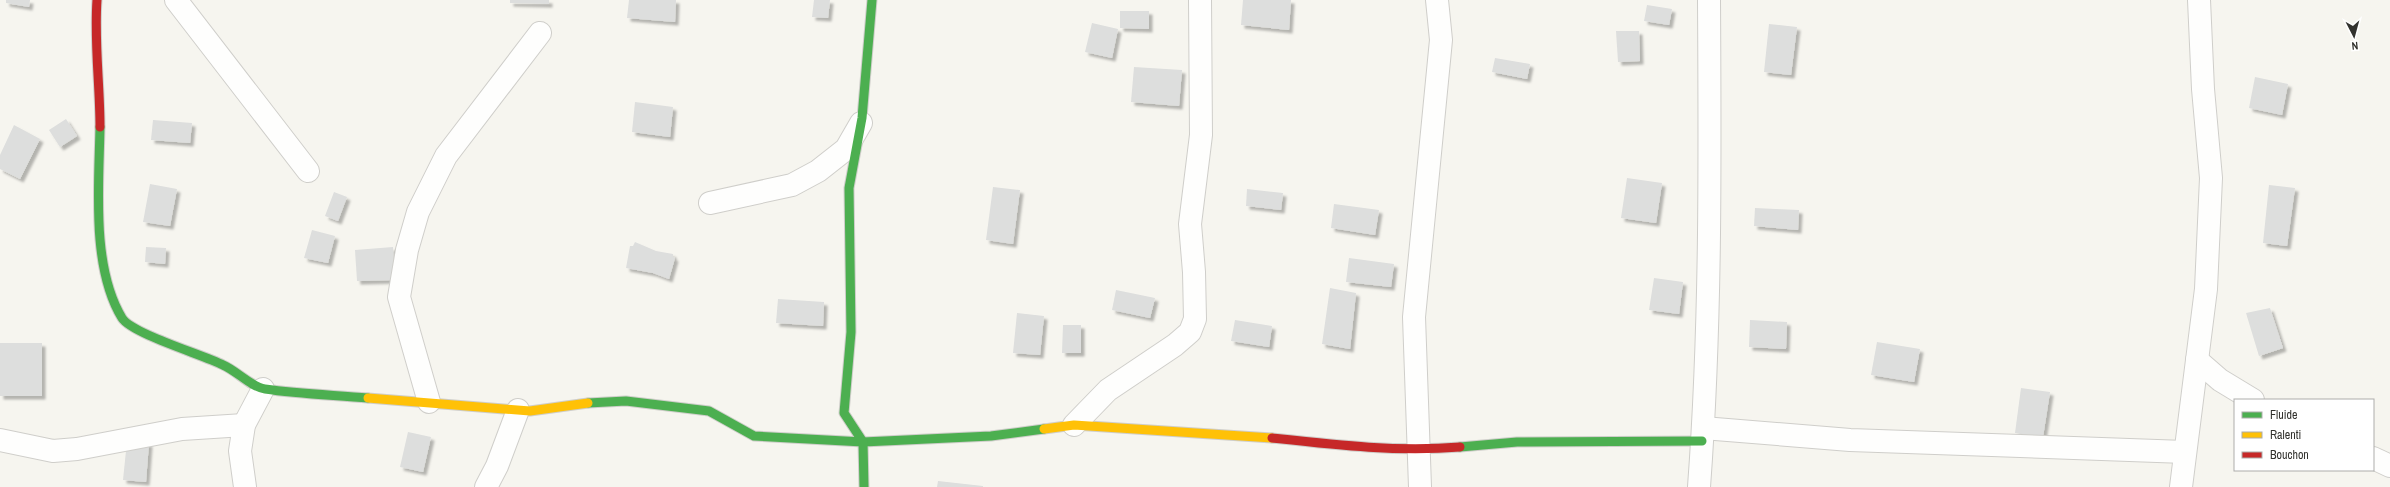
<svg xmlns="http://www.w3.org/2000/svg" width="2390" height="487" viewBox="0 0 2390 487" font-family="'Archivo Narrow',sans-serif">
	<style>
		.building { fill: #dddedd; filter: url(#shadow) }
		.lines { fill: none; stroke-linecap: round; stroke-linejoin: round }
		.street-casing { stroke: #cfceca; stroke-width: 24 }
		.fast-casing { stroke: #cfceca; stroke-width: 11 }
		.slow-casing { stroke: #cfceca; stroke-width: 11 }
		.jam-casing { stroke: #cfceca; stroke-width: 11 }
		.street { stroke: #fefefd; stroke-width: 22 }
		.fast { stroke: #4caf50; stroke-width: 9 }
		.slow { stroke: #ffc107; stroke-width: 9 }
		.jam { stroke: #c62828; stroke-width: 9 }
	</style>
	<defs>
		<filter id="shadow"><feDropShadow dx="3.5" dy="3.5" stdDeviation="1" flood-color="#0004"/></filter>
	</defs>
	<rect width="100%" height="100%" fill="#f6f5ef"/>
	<g class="building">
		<path d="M6,0h24l-1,7 -23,-4z"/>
		<path d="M510,0h39v4l-39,-1z"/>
		<path d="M629,0h47l-1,22 -48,-4z"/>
		<path d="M814,0h16l-2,18 -16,-1z"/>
		<path d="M1243,0h48l-2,30 -48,-5z"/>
		<path d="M1647,5l25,4 -3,16 -25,-4z"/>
		<path d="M1120,11h29v18l-29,-1z"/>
		<path d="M1092,23l26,6 -6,29 -27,-6z"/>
		<path d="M1769,24l28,3 -6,48 -27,-3z"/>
		<path d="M1616,31h23l1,30 -22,1z"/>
		<path d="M1495,58l35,6 -3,15 -35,-7z"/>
		<path d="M1134,67l48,3 -3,36 -48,-4z"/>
		<path d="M2255,77l33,7 -6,31 -33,-7z"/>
		<path d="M635,102l38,5 -3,30 -38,-5z"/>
		<path d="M66,119l11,17 -17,11 -11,-17z"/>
		<path d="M153,120l39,3 -2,20 -39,-3z"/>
		<path d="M14,125l26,14 -20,40 -20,-10v-14z"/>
		<path d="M1627,178l35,5 -6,40 -35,-5z"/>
		<path d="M150,184l27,5 -7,37 -27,-4z"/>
		<path d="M2269,185l26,3 -8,58 -24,-3z"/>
		<path d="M993,187l27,3 -7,54 -27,-4z"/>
		<path d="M1247,189l36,4 -2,17 -35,-4z"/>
		<path d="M334,192l13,5 -9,24 -13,-5z"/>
		<path d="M1334,204l45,6 -4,25 -44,-7z"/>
		<path d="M1755,208l44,2 -1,20 -44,-4z"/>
		<path d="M312,230l23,6 -7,27 -24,-5z"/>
		<path d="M635,242l21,9 17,3v3l2,1 -6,21 -16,-6 -27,-5 4,-22h3z"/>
		<path d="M146,247l20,1 -1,16 -20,-2z"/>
		<path d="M393,247l2,33 -38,1 -2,-31z"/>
		<path d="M1349,258l45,6 -3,23 -45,-5z"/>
		<path d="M1654,278l29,4 -4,32 -30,-4z"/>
		<path d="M1330,288l26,5 -6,56 -28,-5z"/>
		<path d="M1116,290l39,8 -5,20 -38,-8z"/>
		<path d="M778,299l46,3 -1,24 -47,-3z"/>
		<path d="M2270,308l13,40 -24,8 -13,-43z"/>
		<path d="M1017,313l27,3 -4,39 -27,-2z"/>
		<path d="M1235,320l37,6 -3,21 -38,-6z"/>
		<path d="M1750,320l37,2 -1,27 -37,-2z"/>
		<path d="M1063,325h18v28h-19z"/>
		<path d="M1877,342l43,7 -6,33 -43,-7z"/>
		<rect x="0" y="343" width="42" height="53"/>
		<path d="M2021,388l29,4 -7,45 -28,-4z"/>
		<path d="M408,432l23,5 -8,35 -23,-5z"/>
		<path d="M127,441l22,2 -3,39 -23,-2z"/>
		<path d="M938,481l45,5v1h-46z"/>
	</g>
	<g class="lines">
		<g class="street-casing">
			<g id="street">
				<path d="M176,0l132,171"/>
				<path d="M710,203l82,-18 26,-14 28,-22 15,-26"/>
				<path d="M2197,360l23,20 33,20"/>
				<path d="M429,402l-30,-105 8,-47 11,-38 28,-56 94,-123"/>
				<path d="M1074,425l34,-35 67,-45 15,-13 5,-13 -1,-47 -4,-48 11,-89 -1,-135"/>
				<path d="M1703,428l147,12 335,12"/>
				<path d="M0,440l53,11 24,-2 105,-20 62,-4"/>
				<path d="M2373,458l17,8"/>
				<path d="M245,487l-5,-36 4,-26 19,-36"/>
				<path d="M486,487l11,-21 21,-56"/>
				<path d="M1420,487l-6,-170 27,-277 -4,-40"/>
				<path d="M1699,487c12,-162 11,-324 10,-487"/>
				<path d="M2181,487l25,-198 5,-111 -8,-89 -4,-89"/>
			</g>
		</g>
		<g class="fast-casing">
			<g id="fast">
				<path d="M100,127c-1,58 -9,140 22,191 10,16 82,37 101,47 14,6 28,22 42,24 34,5 69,6 103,9"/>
				<path d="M588,403l38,-2 83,10 45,25 109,6 128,-6 53,-7"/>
				<path d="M1460,447l57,-5 185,-1"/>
				<path d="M864,487l-1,-45 -19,-29 7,-81 -2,-144 13,-70 10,-118"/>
			</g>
		</g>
		<g class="slow-casing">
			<g id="slow">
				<path d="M368,398l162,13 58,-8"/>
				<path d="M1044,429l30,-4 198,13"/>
			</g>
		</g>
		<g class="jam-casing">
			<g id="jam">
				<path d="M97,0c-3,43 3,85 3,127"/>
				<path d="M1272,438c64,7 125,14 188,9"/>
			</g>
		</g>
		<use href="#street" class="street"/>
		<use href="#fast" class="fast"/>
		<use href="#slow" class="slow"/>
		<use href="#jam" class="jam"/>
	</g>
	<rect x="2234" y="399" width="140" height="72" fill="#ffffff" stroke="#adadab"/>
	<rect x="2242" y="412" width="20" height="6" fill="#4caf50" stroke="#adadab"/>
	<text x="2270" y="419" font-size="12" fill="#32322e">Fluide</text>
	<rect x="2242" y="432" width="20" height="6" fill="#ffc107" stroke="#adadab"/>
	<text x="2270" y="439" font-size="12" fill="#32322e">Ralenti</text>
	<rect x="2242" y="452" width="20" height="6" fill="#c62828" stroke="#adadab"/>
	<text x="2270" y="459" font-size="12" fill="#32322e">Bouchon</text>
	<g transform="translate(2354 36) rotate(174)" stroke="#ffffff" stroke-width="3" paint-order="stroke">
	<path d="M0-3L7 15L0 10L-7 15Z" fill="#32322e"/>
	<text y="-6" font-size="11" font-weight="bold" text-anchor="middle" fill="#32322e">N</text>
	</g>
</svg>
